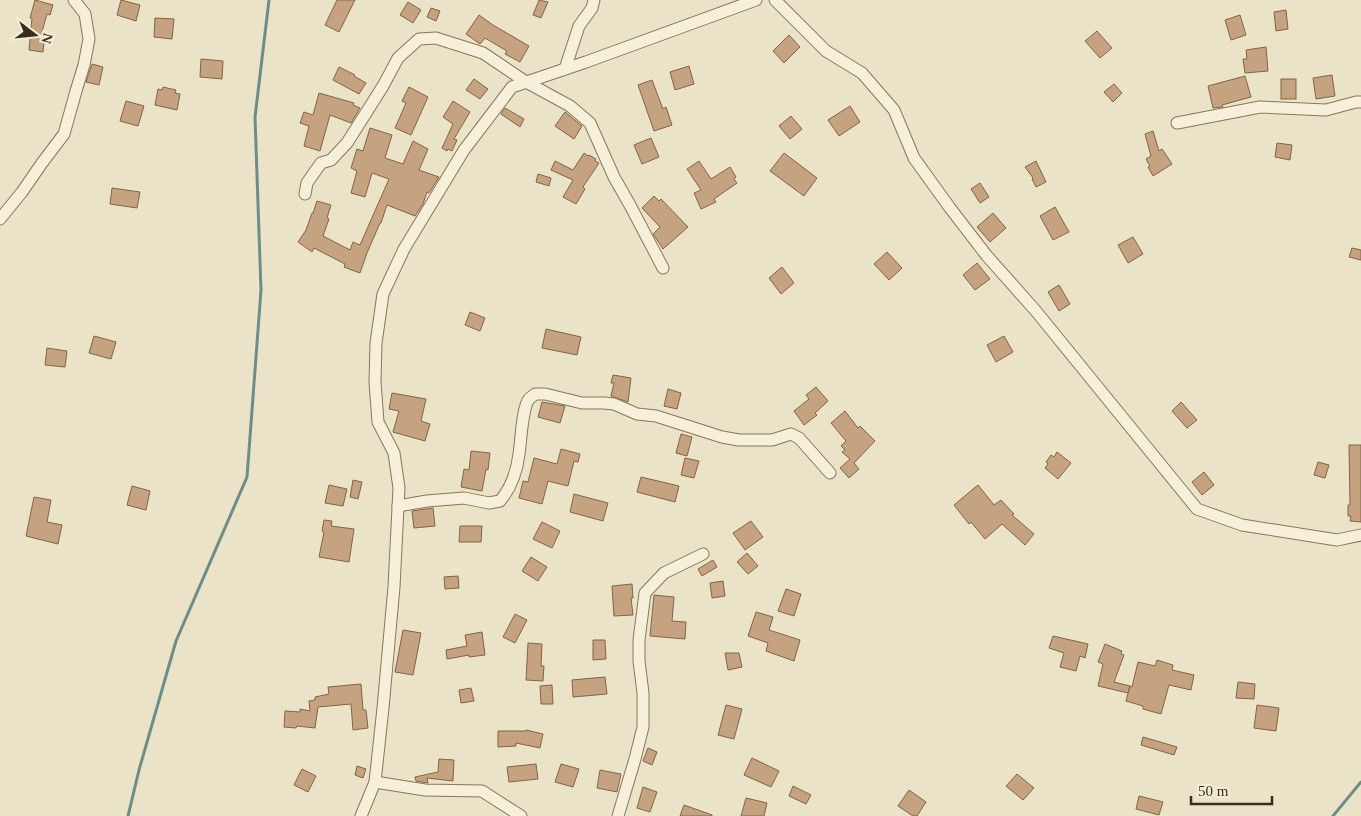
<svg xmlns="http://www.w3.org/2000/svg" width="1361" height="816" viewBox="0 0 1361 816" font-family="'Times New Roman',serif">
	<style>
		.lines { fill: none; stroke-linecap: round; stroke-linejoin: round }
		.stream { stroke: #6f8d88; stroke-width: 3 }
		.building { fill: #c6a380; stroke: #836345 }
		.minor-casing { stroke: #86765e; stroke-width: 13 }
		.minor { stroke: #f6f0da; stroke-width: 11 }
	</style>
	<rect width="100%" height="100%" fill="#ebe3c7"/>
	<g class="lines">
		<g class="stream">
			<path d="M128,816l11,-46 37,-129 71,-164 14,-187 -6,-173 14,-117"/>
			<path d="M1333,816l28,-34"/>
		</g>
	</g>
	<g class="building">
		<path d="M35,0l18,5 -3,10 -3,-1 -5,18h3l-2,20 -14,-2 3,-32h-2z"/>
		<path d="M121,0l19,5 -4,16 -19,-6z"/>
		<path d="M337,0h18l-16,32 -14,-7z"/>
		<path d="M539,0l9,2 -7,16 -8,-3z"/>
		<path d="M408,2l13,8 -8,13 -13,-8z"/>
		<path d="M431,8l9,3 -4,10 -9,-4z"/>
		<path d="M1286,10l2,19 -12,2 -2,-19z"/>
		<path d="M479,15l14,10 36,21 -9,16 -15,-8 2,-3 -22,-13 -5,6 -14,-10z"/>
		<path d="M1240,15l6,20 -15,5 -6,-20z"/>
		<path d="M155,18l19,1 -2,20 -18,-2z"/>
		<path d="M1097,31l15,17 -12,10 -15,-17z"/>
		<path d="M789,35l11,12 -16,16 -11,-12z"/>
		<path d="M1266,47l2,24 -23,2 -2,-14h4l-1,-9z"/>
		<path d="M201,59l22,2 -1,18 -22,-2z"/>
		<path d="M92,64l11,3 -4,18 -13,-3z"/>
		<path d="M689,66l5,18 -19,6 -5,-18z"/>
		<path d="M339,67l16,8 -1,1 12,7 -7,11 -26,-14z"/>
		<path d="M1332,75l3,21 -19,3 -3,-21z"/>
		<path d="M1245,76l6,21 -29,8 1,2 -10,1 -5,-22z"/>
		<path d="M474,79l14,10 -8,10 -14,-9z"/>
		<rect x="1281" y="79" width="15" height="20"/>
		<path d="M652,80l11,29 3,-2 6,18 -18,6 -16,-46z"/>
		<path d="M1114,84l8,9 -9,9 -9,-10z"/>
		<path d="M163,87l13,3 -1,3 5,1 -3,16 -22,-5 3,-16 4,1z"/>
		<path d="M409,87l19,10 -17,38 -16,-7 11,-25 -4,-2z"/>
		<path d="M319,93l35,10 -1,2 7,3 -9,15 -21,-8 -10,36 -16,-5 5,-20 -9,-3 4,-11 9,3z"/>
		<path d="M126,101l18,5 -6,20 -18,-5z"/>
		<path d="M453,101l17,11 -16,27 3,1 -5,11 -4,-2 -1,2 -5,-3 11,-24 -10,-7z"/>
		<path d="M850,106l10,16 -21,14 -11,-16z"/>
		<path d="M505,108l19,11 -4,8 -19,-13z"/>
		<path d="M565,112l17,14 -8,13 -19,-13z"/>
		<path d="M791,116l11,13 -12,10 -11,-13z"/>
		<path d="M370,128l22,7 -7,23 18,6 10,-23 15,8 -9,21 20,7 -10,16 -2,-1 -4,12 -8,12 -28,-11 -6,18h-1l-13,30 -7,20 -16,-6 1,-3 -31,-16 -2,4 -14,-10 8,-12 6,-17h1l4,-12 14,4 -4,13 2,1 -6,17 27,14 3,-8 7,3 29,-66 -17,-6 -7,24 -14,-4 6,-22 -6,-3 6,-19 6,2z"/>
		<path d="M1153,131l6,20 3,-2 10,15 -19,12 -5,-9 2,-1 -4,-7 5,-3 -6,-22z"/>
		<path d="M651,138l8,19 -17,7 -8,-19z"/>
		<path d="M1277,143l15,2 -2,15 -15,-3z"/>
		<path d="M584,153l4,3 1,-1 7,4 -1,2 4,2 -16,24 2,2 -9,15 -13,-7 10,-17 -22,-10 4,-9 18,9z"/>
		<path d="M784,153l33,25 -13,18 -34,-25z"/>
		<path d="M699,161l12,18 19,-12 6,10 -2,2 3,4 -23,16 2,3 -15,7 -7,-16 7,-3 -14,-21z"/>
		<path d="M1036,161l10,21 -10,5 -4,-8 1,-1 -8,-11z"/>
		<path d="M538,174l13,4 -2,8 -13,-4z"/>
		<path d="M980,183l9,14 -9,6 -9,-14z"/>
		<path d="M112,188l28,4 -3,16 -27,-4z"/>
		<path d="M654,196l5,5 2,-2 27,28 -25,22 -10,-15 7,-7 -18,-19z"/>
		<path d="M1055,207l14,25 -16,8 -13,-24z"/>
		<path d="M993,213l13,15 -16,14 -13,-15z"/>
		<path d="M1133,237l10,17 -15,9 -10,-18z"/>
		<path d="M1352,248l9,2v10l-12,-3z"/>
		<path d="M887,252l15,16 -13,12 -15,-16z"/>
		<path d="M977,263l13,16 -15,11 -12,-15z"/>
		<path d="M782,267l12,16 -13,11 -12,-16z"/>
		<path d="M1059,285l11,19 -11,7 -11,-19z"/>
		<path d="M470,312l15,6 -5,13 -15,-6z"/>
		<path d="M546,329l35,8 -4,18 -35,-7z"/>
		<path d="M94,336l22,6 -5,17 -22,-6z"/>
		<path d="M1004,336l9,16 -17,10 -9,-17z"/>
		<path d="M47,348l20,3 -2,16 -20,-2z"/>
		<path d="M613,375l18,3 -3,24 -17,-6 3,-13h-3z"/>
		<path d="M816,387l12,14 -13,12 2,2 -13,10 -10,-14 15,-12 -3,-4z"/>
		<path d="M668,389l13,4 -4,16 -13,-3z"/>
		<path d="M392,393l34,6 -5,22 9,3 -5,17 -32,-9 6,-21 -10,-2z"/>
		<path d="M542,402l23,4 -5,17 -22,-6z"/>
		<path d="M1181,402l16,18 -10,8 -15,-17z"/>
		<path d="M845,411l13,17 2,-2 15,15 -21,22 5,6 -10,9 -9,-10 10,-9 -8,-7 3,-2 -4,-4 5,-5 -15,-18z"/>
		<path d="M681,434l11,3 -5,19 -11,-3z"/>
		<path d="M1349,445h12v77l-11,-1 1,-5h-3v-11h2z"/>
		<path d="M561,449l19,5 -2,8 -4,-1 -6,25 -20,-5 -6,23 -23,-6 4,-17 5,1 6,-24 23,6z"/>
		<path d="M471,451l19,2 -2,17 -2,-1 -4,22 -21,-4 3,-18 5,1z"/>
		<path d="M1057,452l14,11 -13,16 -13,-11 3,-4 -2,-2 5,-7 3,2z"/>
		<path d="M685,458l14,3 -5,17 -13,-3z"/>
		<path d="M1318,462l11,3 -4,13 -11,-3z"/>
		<path d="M1204,472l10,13 -12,10 -10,-13z"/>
		<path d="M641,477l38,9 -4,16 -38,-10z"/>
		<path d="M353,480l9,2 -4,17 -8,-2z"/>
		<path d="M329,485l18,4 -4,17 -18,-3z"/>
		<path d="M978,485l16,20 7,-5 13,14 -2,1 22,19 -9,11 -23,-21 -17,15 -14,-17 -2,2 -15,-19z"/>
		<path d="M132,486l18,5 -4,19 -19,-5z"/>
		<path d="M574,494l34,9 -5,18 -33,-9z"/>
		<path d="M34,497l17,3 -4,22 15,3 -4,19 -32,-8z"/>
		<path d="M433,508l2,18 -21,2 -2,-17z"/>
		<path d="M324,520l8,1 -1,5 23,3 -5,33 -30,-5 5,-25 -2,-1z"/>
		<path d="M751,521l12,16 -18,13 -12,-17z"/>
		<path d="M542,522l18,9 -8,17 -19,-9z"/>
		<path d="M460,526h22l-1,16h-22z"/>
		<path d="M747,553l11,13 -10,8 -11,-12z"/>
		<path d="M531,557l16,10 -9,14 -16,-10z"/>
		<path d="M713,560l4,7 -15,9 -4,-7z"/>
		<path d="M458,576l1,12 -14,1 -1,-12z"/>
		<path d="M723,581l2,15 -13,2 -2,-15z"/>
		<path d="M632,584l1,14h-2l2,17 -19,1 -2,-30z"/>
		<path d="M786,589l15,5 -7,22 -16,-5z"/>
		<path d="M654,595l20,2 -2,24 14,1 -1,17 -35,-3z"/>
		<path d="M756,612l17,5 -4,13 31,10 -6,21 -28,-10 2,-8 -20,-7z"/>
		<path d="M515,614l12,6 -12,23 -12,-6z"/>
		<path d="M403,630l18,3 -8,42 -18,-3z"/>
		<path d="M482,632l3,23 -16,2v-2l-22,4 -1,-9 21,-4 -2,-11z"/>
		<path d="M1053,636l35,8 -3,14 -5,-2 -4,15 -16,-4 4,-14 -15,-5z"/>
		<path d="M593,640h12l1,19 -13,1z"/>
		<path d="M528,643l14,1 -1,22h3l-1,15 -17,-1z"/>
		<path d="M1105,644l17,7 -1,3 3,1 -10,27 16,4 -2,7 -30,-7 5,-22 -5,-2z"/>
		<path d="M725,653h14l3,14 -14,3z"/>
		<path d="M1157,660l16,5 -1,5 22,5 -3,15 -22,-5 -8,29 -18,-5v-3l-17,-5 4,-15 2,1 6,-25 17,4z"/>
		<path d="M605,677l2,17 -34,3 -1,-17z"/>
		<path d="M1238,682l17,2 -1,15 -18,-1z"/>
		<path d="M361,684l2,26h3l2,18 -15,2 -2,-26 -33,3 -3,21 -18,-2 -1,2 -12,-1 1,-16 15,1v-3l10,2 -1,-10 6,-1v-3l14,-3 -1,-7z"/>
		<path d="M552,685l1,19h-12l-1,-18z"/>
		<path d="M471,688l3,13 -13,2 -2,-13z"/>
		<path d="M726,705l16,4 -8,30 -16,-4z"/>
		<path d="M1257,705l22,3 -3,23 -22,-3z"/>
		<path d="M526,730l17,4 -3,14 -24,-5v3l-18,1v-16h28z"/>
		<path d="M1143,737l34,10 -3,8 -33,-10z"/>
		<path d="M648,748l9,4 -5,13 -9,-4z"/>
		<path d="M752,758l27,13 -8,16 -27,-12z"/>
		<path d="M439,759l15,1 -1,21 -26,-3 1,5 -12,-2 -1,-4 23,-5z"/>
		<path d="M536,764l2,15 -29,3 -2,-15z"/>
		<path d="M561,764l18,5 -6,18 -18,-5z"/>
		<path d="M357,766l9,3 -3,9 -8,-3z"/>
		<path d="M302,769l14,7 -8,16 -14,-7z"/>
		<path d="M600,770l21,4 -4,18 -20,-4z"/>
		<path d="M1017,774l17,14 -11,12 -17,-14z"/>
		<path d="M793,786l18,9 -5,9 -17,-8z"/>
		<path d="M643,787l14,5 -7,20 -13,-4z"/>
		<path d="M909,790l17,12 -9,14h-4l-15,-10z"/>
		<path d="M1139,796l24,6 -4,13 -23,-6z"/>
		<path d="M746,798l21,5 -3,13h-23z"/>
		<path d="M684,805l28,10v1h-32z"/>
	</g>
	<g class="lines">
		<g class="minor-casing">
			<g id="minor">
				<path d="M775,0l51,51 36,22 32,37 20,48 36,50 37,48 48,54 162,199 45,16 95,15 24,-5"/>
				<path d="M565,69l14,-43 13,-18 2,-8"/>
				<path d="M1177,123l83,-16 66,3 30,-8h5"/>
				<path d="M305,194l2,-11 14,-20 10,-3 16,-17 36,-57 15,-28 21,-19 17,-1 47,15 43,29 44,24 20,17 24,54 17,30 32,61"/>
				<path d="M0,219l22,-27 20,-29 22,-29 12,-43 8,-26 5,-26 -4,-25 -11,-14"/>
				<path d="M398,506l29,-5 37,-3 25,5 11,-2c11,-13 17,-30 19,-47 2,-12 3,-46 10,-55 2,-2 4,-3 6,-5h10l37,9h22l10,1 23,10 19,2 66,21 17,3h33l19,-6 8,4 31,35"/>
				<path d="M375,782l50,8 57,1 39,25"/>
				<path d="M361,816l14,-34 8,-74 11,-121 5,-99 -5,-35 -16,-31 -3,-40 1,-39 7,-49 21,-45 60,-99 48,-63 74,-25 170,-62"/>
				<path d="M618,816l17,-57 8,-32v-34l-4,-32v-21l6,-47 19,-20 39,-19"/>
			</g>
		</g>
		<use href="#minor" class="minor"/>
	</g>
	<g transform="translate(35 35) rotate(106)" stroke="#f3edd6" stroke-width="4" paint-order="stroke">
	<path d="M0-4L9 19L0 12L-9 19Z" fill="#372d20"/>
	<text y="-8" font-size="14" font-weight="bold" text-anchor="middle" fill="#372d20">N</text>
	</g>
	<path d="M1191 796v8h81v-8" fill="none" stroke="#372d20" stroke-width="2.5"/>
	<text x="1198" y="796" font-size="15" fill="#372d20" stroke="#f3edd6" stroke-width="4" paint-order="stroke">50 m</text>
</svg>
